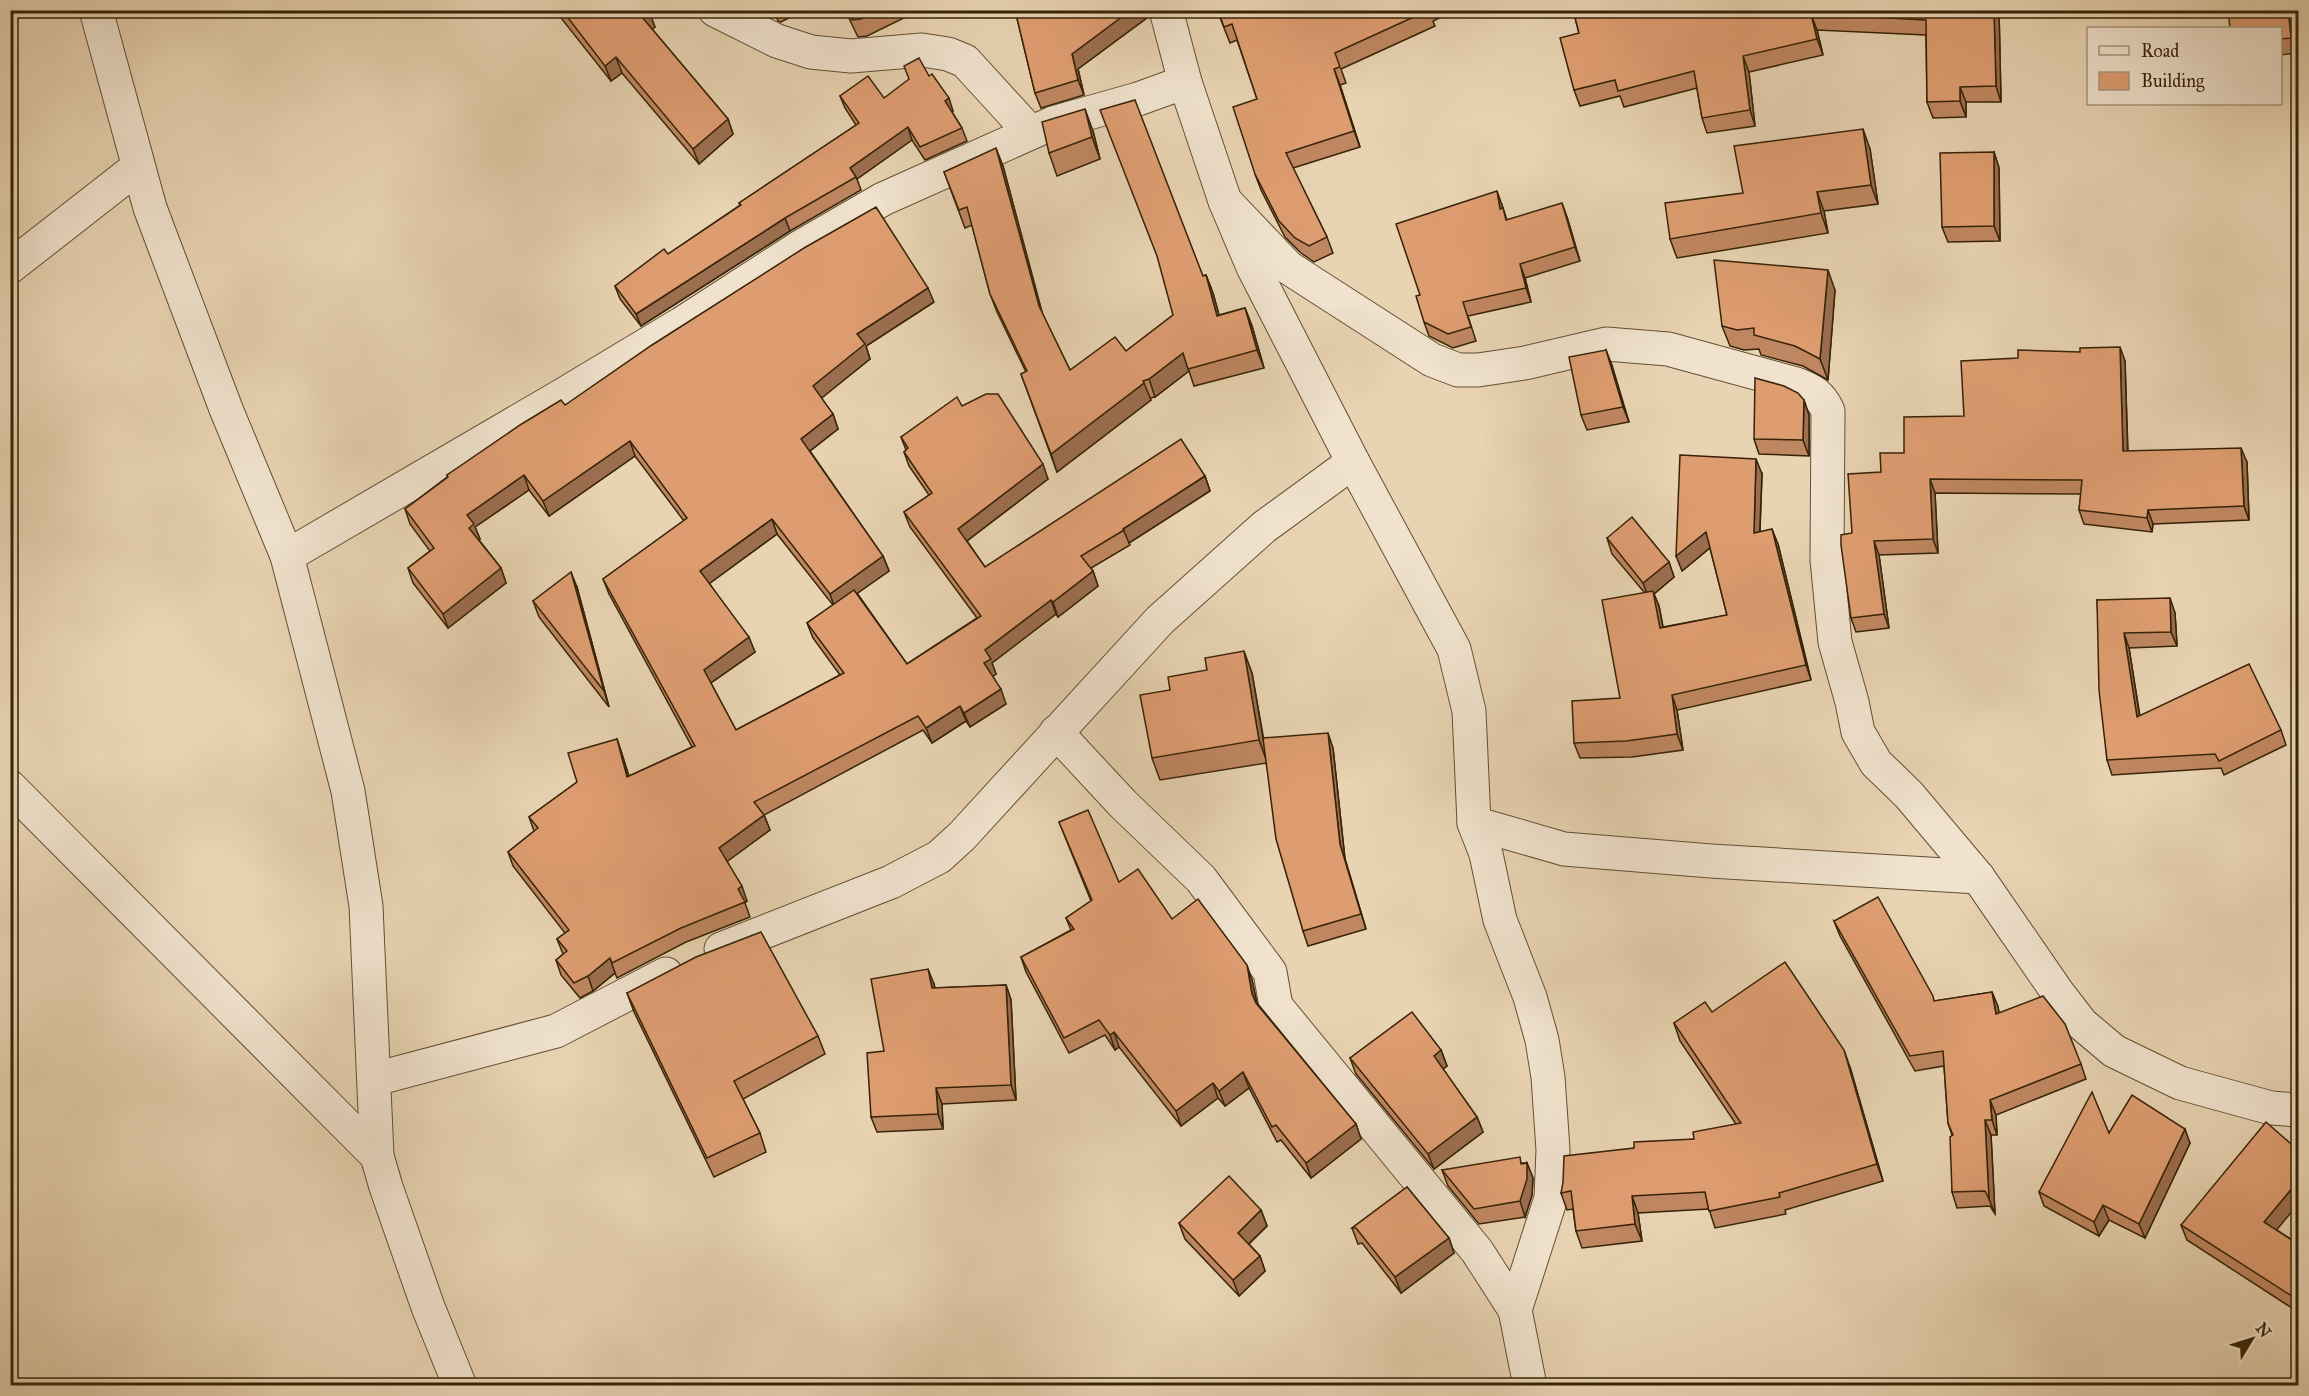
<svg xmlns="http://www.w3.org/2000/svg" width="2309" height="1396" viewBox="0 0 2309 1396" font-family="'IM FELL Great Primer',serif">
	<style>
		.lines { fill: none; stroke-linecap: round; stroke-linejoin: round }
		.minor-casing { stroke: #624f32; stroke-width: 35 }
		.tertiary-casing { stroke: #624f32; stroke-width: 35 }
		.minor { stroke: #f0e2cd; stroke-width: 33 }
		.tertiary { stroke: #f0e2cd; stroke-width: 33 }
		.wall { fill: #bf8761; stroke: #362307; stroke-width: 1.5; fill-rule: evenodd }
		.shaded-wall { fill: #9b6e4f; stroke: #362307; stroke-width: 1.5 }
		.building { fill: #de9d71; stroke: #362307; stroke-width: 1.5 }
	</style>
	<rect width="100%" height="100%" fill="#e8d3b2"/>
	<filter id="stains"><feTurbulence type="fractalNoise" baseFrequency=".00333" numOctaves="4"/><feColorMatrix values="0 0 0 0 .2 0 0 0 0 .09 0 0 0 0 .02 0 0 0 .5 -.17"/></filter>
	<radialGradient id="worn" r=".72"><stop offset=".6" stop-color="#630" stop-opacity="0"/><stop offset="1" stop-color="#630" stop-opacity=".3"/></radialGradient>
	<g class="lines">
		<g class="minor-casing">
			<g id="minor">
				<path d="M715,10l62,31 34,11 40,4 71,-6 26,4 17,7 65,71"/>
				<path d="M1166,10l19,72 40,119 28,66 100,195 101,187 15,62 5,112 12,31 14,66 30,77 12,43 6,37 5,73 -2,48 -36,112 15,76"/>
				<path d="M1225,201l64,67 143,92 26,10h20l47,-7 81,-19 62,5 128,35c16,6 25,11 32,27l-1,149 8,82 17,60 6,30 18,31 33,32 69,82 80,116 24,31 32,27 66,32 91,25 27,2"/>
				<path d="M10,267l128,-100"/>
				<path d="M287,556l274,-160 120,-72 119,-77 83,-48 170,-76 85,-24 47,-17"/>
				<path d="M1056,732l67,72 78,75 69,93 6,34 201,245 38,59"/>
				<path d="M1474,823l90,26 147,12 267,16"/>
				<path d="M721,949l170,-67 48,-25 23,-21 198,-216 104,-93 89,-65"/>
				<path d="M375,1079l181,-48 110,-57"/>
			</g>
		</g>
		<g class="tertiary-casing">
			<g id="tertiary">
				<path d="M96,10l54,198 76,201 61,147 61,235 18,115 11,250 9,31 42,120 32,79"/>
				<path d="M10,787l367,369"/>
			</g>
		</g>
		<use href="#minor" class="minor"/>
		<use href="#tertiary" class="tertiary"/>
	</g>
	<g class="wall">
		<path d="M558,10h90l7,17 -3,2 76,90 5,15 -34,30 -77,-91 -11,8 -50,-63z"/>
		<path d="M773,10h32l-24,12 -3,-1z"/>
		<path d="M845,10h75l-53,26 -9,1z"/>
		<path d="M1015,10h133v7l-70,52 6,26 -43,13 -6,-15z"/>
		<path d="M1217,10h239l-23,11 2,5 -94,43 5,14 -6,2 20,62 -67,21 34,69 6,16 -19,9 -13,-9 -16,-16 -24,-47 -6,-16 2,-75 -20,-59 -7,3z"/>
		<path d="M1573,10h426l2,92h-35v15l-33,1 -6,-16 -1,-67 -109,-5 6,25 -74,17 6,54 -48,7 -5,-15 -5,-30 -73,19 -4,-11 -40,10 -6,-16 5,-57z"/>
		<path d="M2293,10l3,43 -16,2v-27z"/>
		<path d="M929,76l24,35 -1,1 10,16 5,13 -42,19 -13,-20 -55,39 4,11 -71,41 -149,95 -21,-27 -5,-13 53,-32 72,-49 -1,-2 117,-78 -11,-17 -5,-12 44,2z"/>
		<path d="M1093,131l7,28 -43,17 -8,-23z"/>
		<path d="M1870,149l8,55 -54,7 4,22 -151,25 -7,-19 73,-46z"/>
		<path d="M1994,152l5,16 1,73 -52,1 -6,-15z"/>
		<path d="M1003,166l39,147 28,57 56,-19 47,-36 30,-39 3,-1 7,18 6,22 26,-7 7,18 12,42 -70,18 -5,-15 -34,26 -5,1 1,2 -94,72 -36,-98 5,-2 -29,-60 -7,-18 -18,-69 -7,3 -21,-56z"/>
		<path d="M1502,205l5,15 60,-3 13,44 -55,17 6,24 -63,14 8,25 -23,7 -24,-12 -5,-14 -4,-27z"/>
		<path d="M1835,290l-7,90 -25,-14 -42,-11 -2,-6 -15,1 -14,-4 -8,-20z"/>
		<path d="M934,302l-68,44 4,13 -49,39 12,16 5,15 -28,22 73,105 6,15 -32,22 50,71 70,-46 -67,-91 -6,-15 25,-17 -20,-29 -5,-14 2,-2 -5,-13 61,-31 86,73 -81,62 18,26 220,-91 5,15 -81,52 1,2 -39,23 2,3 5,15 -40,31 -2,-3 -64,49 4,11 -3,2 13,28 -36,23 -4,-6 -34,22 -9,-13 -159,85 6,15 -43,31 20,40 -2,2 5,14 -64,25 -69,36 -2,-5 -22,18 -13,7 -19,-23 -5,-15 7,-6 -6,-15 8,-6 -52,-67 -5,-14 26,-21 -5,-14 48,-35 40,-43 5,15 7,22 63,-29 -83,-153 -6,-15 81,-58 -49,-65 -86,60 -20,-26 -54,37 5,12 -1,1 22,28 5,15 -58,45 -35,-45 -5,-15 22,-17 -20,-27 -5,-15 42,-32v-2l118,-70zM777,534l56,71 -26,18 6,15 27,37 -104,55 -25,-47 44,-31 -46,-69z"/>
		<path d="M1606,350l23,72 -42,8 -6,-15z"/>
		<path d="M2125,361l3,90 119,11 2,58 -96,4 -1,8 -68,-8 -5,-14 2,-16 -146,-1 3,60 -59,2 10,73 -33,4 -5,-14 1,-85 29,-61 23,-19 60,-37z"/>
		<path d="M1804,400l5,15v41l-50,-2 -5,-15z"/>
		<path d="M1762,474l-2,58 18,12 33,136 -134,30 6,40 -51,7 -52,1 -6,-15 46,-45 24,-106 -32,-38 -5,-16 62,24 5,15 -20,17 5,12 4,21 64,-12 -17,-67 -28,23z"/>
		<path d="M577,587l32,120 -70,-90 -6,-16z"/>
		<path d="M2097,600l78,13 2,33 -48,2 11,68 141,14 5,15 -62,30 -3,-7 -109,7 -5,-15z"/>
		<path d="M1252,673l12,68 69,7 12,111 21,70 -58,17 -5,-15 -37,-168 -106,17 -8,-22z"/>
		<path d="M1059,822l60,60 53,37 80,61 5,23 99,121 5,15 -50,39 -30,-38 -4,2 -28,-54 -24,18 -7,-8 -37,28 -62,-79 -4,3 -10,-15 -36,18 -43,-81 -5,-15 50,-27 -5,-12 25,-17z"/>
		<path d="M1834,921l101,80 57,-9 6,15 1,6 82,51 5,15 -90,36 1,20h-6l4,79 -5,-8 -33,2 -5,-16v-57l-4,-12 -4,-57 -29,5 -75,-135z"/>
		<path d="M934,984l1,4 71,-3 5,15 5,100 -74,4 1,25 -66,3 -6,-15z"/>
		<path d="M627,993l191,43 7,18 -82,45 17,34 6,19 -52,25 -80,-165z"/>
		<path d="M1712,1012l138,55 33,114 -98,29 1,4 -71,14 -6,-19 -71,4 4,28 -60,7 -6,-17 -3,-22 -6,1 -6,-17 73,-45 60,-9 42,-15 -56,-83 -6,-18z"/>
		<path d="M1441,1050l6,16 -4,3 34,48 6,15 -49,37 -78,-95 -6,-16z"/>
		<path d="M2109,1133l81,10 -45,95 -36,-18 -10,16 -55,-30 -5,-14z"/>
		<path d="M1522,1163h5l6,15 -1,17 -7,22 -46,7 -31,-38 -6,-16z"/>
		<path d="M1407,1187l42,51 5,15 -53,40 -39,-50 -4,1 -6,-16z"/>
		<path d="M1261,1210l6,16 -18,18 11,12 5,15 -26,25 -54,-57 -6,-16z"/>
		<path d="M2181,1225l96,5 21,14v68l-111,-72z"/>
	</g>
	<g class="shaded-wall">
		<path d="M1131,10h17v7l-70,52 6,26 -6,-15 -6,-26z"/>
		<path d="M1994,10h5l2,92 -5,-16z"/>
		<path d="M2288,10h5l3,43 -5,-15z"/>
		<path d="M649,11l6,16 -8,6 -5,-16z"/>
		<path d="M1811,14l6,16 6,25 -6,-16z"/>
		<path d="M1743,56l6,16 6,54 -5,-16z"/>
		<path d="M616,57l6,16 -11,8 -6,-15z"/>
		<path d="M1334,69l6,16 20,62 -6,-16z"/>
		<path d="M1960,87l6,15v15l-6,-16z"/>
		<path d="M949,98l4,13 -3,2 -5,-12z"/>
		<path d="M1085,109l8,22 7,28 -8,-22z"/>
		<path d="M728,119l5,15 -34,30 -6,-15z"/>
		<path d="M908,127l4,13 -55,39 -7,-11z"/>
		<path d="M1863,129l7,20 8,55 -7,-19z"/>
		<path d="M996,148l7,18 42,157 -6,-17z"/>
		<path d="M1994,152l5,16 1,73 -6,-15z"/>
		<path d="M1497,191l5,14 3,18 -5,-14z"/>
		<path d="M1817,192l7,19 4,22 -7,-20z"/>
		<path d="M1562,203l5,14 13,44 -5,-14z"/>
		<path d="M785,218l5,13 -149,95 -5,-12z"/>
		<path d="M1520,264l5,14 6,24 -5,-14z"/>
		<path d="M1828,270l7,20 -7,90 -8,-21z"/>
		<path d="M1206,275l7,18 11,40 -7,-17z"/>
		<path d="M928,288l6,14 -68,44 4,13 -52,42 -5,-15 44,-52z"/>
		<path d="M1245,308l7,18 12,42 -7,-18z"/>
		<path d="M2120,347l5,14 3,104 -5,-14z"/>
		<path d="M1606,350l6,15 17,57 -6,-15z"/>
		<path d="M1183,353l6,18 -34,26 -6,-18z"/>
		<path d="M1144,383l7,17 -94,72 -6,-18z"/>
		<path d="M1804,400l5,15v41l-6,-16z"/>
		<path d="M833,414l5,15 -32,25 -5,-15z"/>
		<path d="M630,441l5,15 -86,60 -6,-15z"/>
		<path d="M2241,448l6,14 2,58 -5,-14z"/>
		<path d="M1756,459l6,15 -3,75 -5,-16z"/>
		<path d="M1043,464l5,15 -84,64 -6,-14z"/>
		<path d="M524,475l5,15 -54,37 5,12 -5,4 -6,-15 -2,-13z"/>
		<path d="M1205,476l5,15 -81,52 -6,-14z"/>
		<path d="M1930,479l5,14 3,60 -5,-14z"/>
		<path d="M2148,510l5,14 -1,8 -5,-14z"/>
		<path d="M772,519l5,15 -71,52 -6,-15z"/>
		<path d="M1772,529l6,15 33,136 -5,-15z"/>
		<path d="M1706,532l5,15 -29,24 -6,-15z"/>
		<path d="M1874,541l5,14 10,73 -5,-14z"/>
		<path d="M883,556l6,15 -54,38 -5,-15z"/>
		<path d="M1669,562l5,15 -20,17 5,12 7,38 -23,-61z"/>
		<path d="M501,568l5,15 -58,45 -5,-14z"/>
		<path d="M1093,571l5,15 -40,31 -5,-15z"/>
		<path d="M571,572l6,15 32,120 -5,-16z"/>
		<path d="M2170,598l5,15 2,33 -6,-14z"/>
		<path d="M1051,600l5,14 -64,49 4,11 -6,4 -6,-15 1,-13z"/>
		<path d="M2124,633l5,15 13,84 -5,-15z"/>
		<path d="M749,637l6,15 -46,32 -5,-14z"/>
		<path d="M1244,651l8,22 15,89 -8,-22z"/>
		<path d="M1001,689l5,15 -36,23 -6,-14z"/>
		<path d="M1672,695l5,15 6,40 -6,-16z"/>
		<path d="M960,706l6,15 -34,22 -6,-15z"/>
		<path d="M1328,733l5,15 12,111 21,70 -26,-85z"/>
		<path d="M617,739l5,15 11,37 -6,-14z"/>
		<path d="M764,815l6,15 -45,33 -6,-15z"/>
		<path d="M742,886l5,15 -2,2 -7,-14z"/>
		<path d="M610,958l5,15 -22,18 -5,-15z"/>
		<path d="M1247,965l5,15 6,29 -6,-15z"/>
		<path d="M928,969l6,15 4,20 -6,-16z"/>
		<path d="M1006,985l5,15 5,100 -5,-15z"/>
		<path d="M1992,992l6,15 4,22 -6,-15z"/>
		<path d="M1114,1032l5,15 -4,3 -5,-15z"/>
		<path d="M1441,1050l6,16 -8,6 -5,-16z"/>
		<path d="M1844,1050l6,17 33,114 -6,-17z"/>
		<path d="M1243,1072l6,16 -24,18 -6,-15z"/>
		<path d="M1213,1083l5,15 -37,28 -5,-15z"/>
		<path d="M936,1088l6,16 1,25 -5,-15z"/>
		<path d="M1990,1100l6,15 1,20 -5,-15z"/>
		<path d="M1477,1117l6,15 -49,37 -6,-15z"/>
		<path d="M1985,1120l6,15 4,79 -6,-15z"/>
		<path d="M1356,1124l5,15 -50,39 -5,-15z"/>
		<path d="M2185,1129l5,14 -45,95 -6,-14z"/>
		<path d="M1527,1163l6,15 -1,17 -7,22 -5,-16z"/>
		<path d="M2298,1181v23l-28,34 -6,-16z"/>
		<path d="M1632,1196l6,17 4,28 -7,-17z"/>
		<path d="M2103,1205l6,15 -10,16 -5,-14z"/>
		<path d="M1261,1210l6,16 -23,22 -6,-15z"/>
		<path d="M1449,1238l5,15 -53,40 -6,-16z"/>
		<path d="M1260,1256l5,15 -26,25 -6,-16z"/>
	</g>
	<g class="building">
		<path d="M562,10h86l1,1 -7,6 86,102 -35,30 -77,-92 -11,9z"/>
		<path d="M847,10h32l-18,9 -9,1z"/>
		<path d="M1015,10h116l-59,44 6,26 -43,13z"/>
		<path d="M1218,10h211l-94,43 5,14 -6,2 20,62 -68,22 41,84 -18,9 -14,-8 -16,-17 -24,-47 -22,-67 24,-8 -25,-75 -8,3z"/>
		<path d="M1573,10h421l2,76 -36,1v14l-33,1 -1,-82 -115,-6 6,25 -74,17 7,54 -48,8 -8,-47 -76,20 -3,-11 -41,10 -14,-52 19,-5z"/>
		<path d="M2228,10h60l3,28 -11,1v-11h-50z"/>
		<path d="M919,58l10,18 3,-2 17,24 -4,3 17,27 -42,19 -12,-20 -58,41 6,9 -71,41 -149,96 -21,-28 49,-37 4,5 73,-49 -2,-2 120,-80 -19,-27 28,-20 16,22 25,-19 -5,-13z"/>
		<path d="M1135,100l68,176 3,-1 11,41 28,-8 12,42 -69,19 -5,-16 -34,26 -6,2 1,2 -93,71 -30,-80 6,-3 -37,-77 -23,-87 -8,3 -15,-38 52,-24 43,158 31,64 45,-33 11,14 47,-36 -16,-59 -57,-146z"/>
		<path d="M1085,109l7,28 -43,16 -7,-31z"/>
		<path d="M1863,129l8,56 -54,7 4,21 -151,26 -5,-36 78,-10 -9,-47z"/>
		<path d="M1994,152v74l-52,1 -2,-74z"/>
		<path d="M1497,191l3,18 3,-1 3,12 56,-17 13,44 -55,17 6,24 -63,14 8,25 -23,7 -24,-12 -8,-26 4,-1 -24,-71z"/>
		<path d="M876,207l52,81 -71,46 8,10 -52,42 20,28 -32,25 82,117 -53,38 -58,-75 -72,52 49,66 -45,33 32,60 108,-57 -37,-50 47,-33 53,74 74,-48 -77,-104 28,-19 -28,-41 4,-4 -7,-11 56,-40 5,9 24,-12h12l45,70 -85,65 27,38 196,-128 24,37 -82,53 1,1 -43,26 12,15 -40,31 -2,-2 -66,50 6,9 -7,4 17,26 -37,24 -4,-7 -34,22 -8,-12 -164,86 10,13 -45,33 23,38 -4,3 7,13 -64,26 -69,35 -2,-5 -22,18 -14,7 -18,-23 11,-9 -10,-12 12,-9 -61,-78 30,-24 -9,-11 48,-35 -9,-29 49,-14 10,38 68,-31 -92,-167 84,-61 -57,-77 -87,60 -19,-26 -57,40 7,9 -5,4 32,40 -58,46 -35,-46 26,-20 -29,-39 43,-32 -1,-2 73,-50 41,-25 4,5 87,-60 152,-97z"/>
		<path d="M1714,260l114,10 -8,89 -25,-13 -41,-11v-7l-17,2 -15,-4z"/>
		<path d="M2120,347l3,104 118,-3 3,58 -96,4 -1,8 -68,-8 3,-30 -152,-1 3,60 -59,2 10,73 -33,4 -10,-73v-10l11,-2 -4,-59 33,-2 -1,-19h24v-36l60,-1 -3,-55 57,-3v-8l62,2v-4z"/>
		<path d="M1606,350l17,57 -42,8 -12,-58z"/>
		<path d="M1755,378l29,8 14,7 6,7 -1,40 -49,-1z"/>
		<path d="M1680,455l76,4 -2,74 18,-4 34,136 -134,30 5,39 -51,7 -52,2 -2,-42 48,-3 -18,-98 51,-9 7,37 67,-13 -21,-83 -30,24z"/>
		<path d="M1632,517l37,45 -26,21 -36,-45z"/>
		<path d="M571,572l33,119 -71,-90z"/>
		<path d="M2170,598l1,34 -47,1 13,84 112,-53 32,66 -62,31 -4,-7 -108,6 -8,-70 -2,-90z"/>
		<path d="M1244,651l15,89 -107,18 -12,-63 30,-5 -2,-13 39,-7 -2,-12z"/>
		<path d="M1328,733l12,111 21,70 -58,17 -27,-92 -13,-101z"/>
		<path d="M1088,810l31,72 19,-13 34,50 26,-20 49,66 5,29 4,9 100,121 -50,39 -30,-38 -4,2 -29,-55 -24,19 -6,-8 -37,28 -62,-79 -4,3 -11,-15 -35,18 -43,-81 53,-28 -8,-11 26,-18 -33,-78z"/>
		<path d="M1878,897l55,99 1,5 58,-9 4,22 47,-18 22,28 16,40 -91,36 2,20h-7l4,79 -4,-8 -33,1 -2,-55 3,-2 -5,-12 -5,-72 -33,5 -76,-135z"/>
		<path d="M761,932l57,104 -84,45 26,52 -53,25 -80,-165 69,-36z"/>
		<path d="M1785,962l59,88 33,114 -98,29 1,4 -71,14 -4,-19 -73,4 3,28 -59,7 -5,-40 -10,2 2,-11 1,-26 70,-8v-6l60,-3 -1,-7 48,-9 -67,-100 31,-21 7,10z"/>
		<path d="M928,969l4,19 74,-3 5,100 -75,3 2,26 -67,3 -4,-64 17,-2 -13,-72z"/>
		<path d="M1412,1012l29,38 -7,6 43,61 -49,37 -78,-96z"/>
		<path d="M2092,1092l17,41 23,-38 53,34 -46,95 -36,-19 -9,17 -55,-30z"/>
		<path d="M2266,1122l32,28v31l-34,41 34,22v56l-117,-75z"/>
		<path d="M1520,1157l1,7 6,-1v16l-7,22 -46,8 -32,-39z"/>
		<path d="M1229,1176l32,34 -23,23 22,23 -27,24 -54,-57z"/>
		<path d="M1407,1187l42,51 -54,39 -39,-49h-4z"/>
	</g>
	<rect width="2309" height="1396" fill="none" stroke="#e8d3b2" stroke-width="36"/>
	<rect x="12" y="12" width="2285" height="1372" fill="none" stroke="#362307" stroke-width="3"/>
	<rect x="18" y="18" width="2273" height="1360" fill="none" stroke="#362307" stroke-width="1.5"/>
	<rect x="2087" y="27" width="195" height="78" fill="#f0e2cd" stroke="#a6967e" stroke-width="1.5"/>
	<rect x="2099" y="46" width="30" height="9" fill="#f0e2cd" stroke="#a6967e" stroke-width="1.5"/>
	<text x="2141" y="57" font-size="18" fill="#362307">Road</text>
	<rect x="2099" y="72" width="30" height="18" fill="#de9d71" stroke="#a6967e" stroke-width="1.5"/>
	<text x="2141" y="87" font-size="18" fill="#362307">Building</text>
	<g transform="translate(2252 1339) rotate(52)" stroke="#f0e2cd" stroke-width="4.5" paint-order="stroke">
	<path d="M0-4.5L10 22L0 15L-10 22Z" fill="#362307"/>
	<text y="-9" font-size="16" font-weight="bold" text-anchor="middle" fill="#362307">N</text>
	</g>
	<rect width="100%" height="100%" filter="url(#stains)"/>
	<rect width="100%" height="100%" fill="url(#worn)"/>
</svg>
